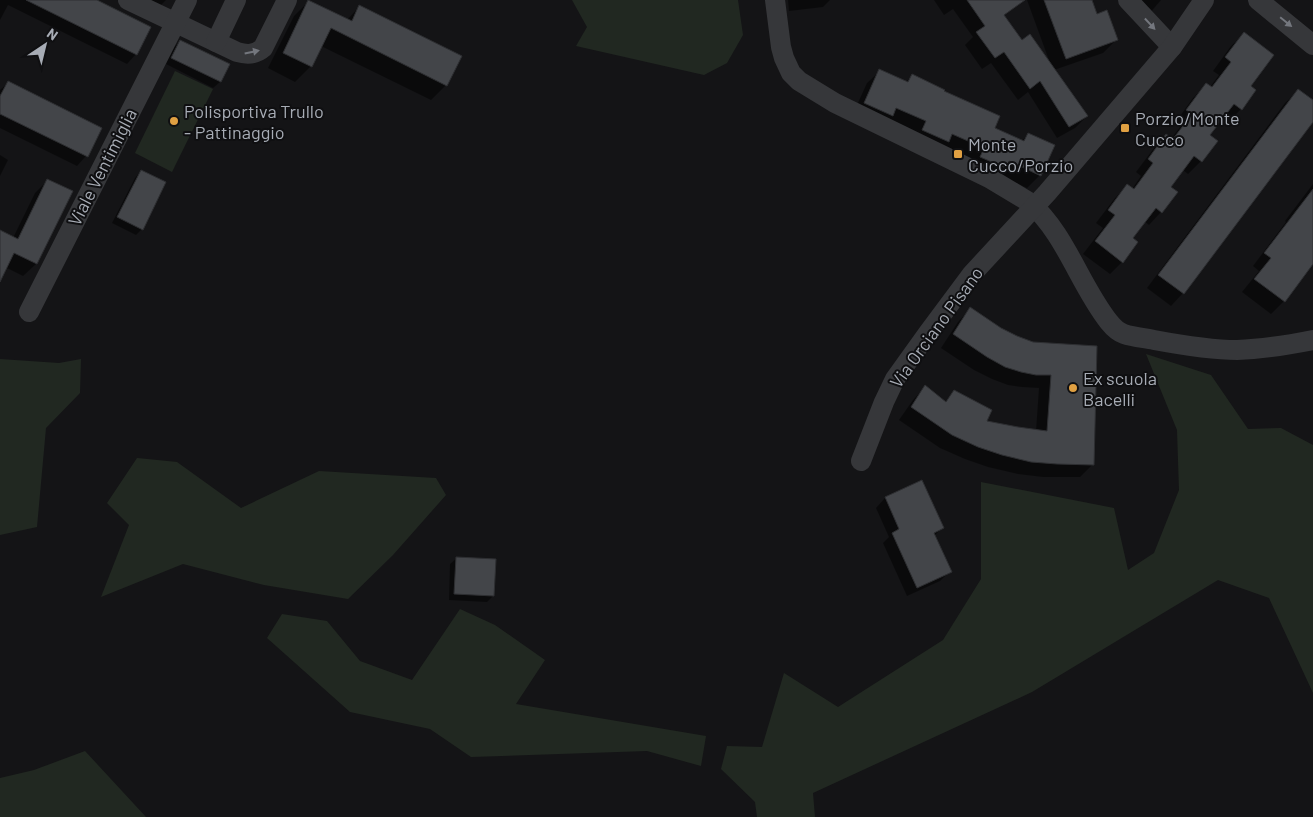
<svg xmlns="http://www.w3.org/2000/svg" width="1313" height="817" viewBox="0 0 1313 817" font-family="Barlow,sans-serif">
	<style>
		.green { fill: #212821 }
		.shadow { fill: #0007 }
		.building { fill: #434549; stroke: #2e2f32 }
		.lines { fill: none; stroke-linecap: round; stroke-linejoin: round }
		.minor { stroke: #36373a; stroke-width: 20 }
		.oneway { fill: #74777e }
		.poi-dot { fill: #e0a042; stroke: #0f0f11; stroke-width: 2 }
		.labels { text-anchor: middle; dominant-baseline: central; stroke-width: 4; stroke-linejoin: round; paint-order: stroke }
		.poi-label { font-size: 18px; fill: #a7acb5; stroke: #0f0f11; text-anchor: start }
		.street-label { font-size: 18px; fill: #a7acb5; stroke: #0f0f11 }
	</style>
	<rect width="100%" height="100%" fill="#141416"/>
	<g class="green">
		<path d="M572,0h166l5,35 -16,28 -23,12 -128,-29 11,-19z"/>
		<path d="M175,71l38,18 -41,83 -37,-19z"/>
		<path d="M1146,354l65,21 37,54 33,-1 32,17v248l-44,-95 -51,-18 -186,112 -219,101 2,24h-58l-2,-15 -34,-33 6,-23 35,1 22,-74 54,34 105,-67 38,-61v-97l133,26 14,62 26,-17 25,-63 -2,-60z"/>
		<path d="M0,359l59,4 22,-4 -1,34 -34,35 -9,99 -37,8z"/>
		<path d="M137,458l40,4 64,46 78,-37 117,7 10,17 -53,60 -45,44 -84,-14 -81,-21 -82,33 28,-72 -22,-22z"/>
		<path d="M460,609l35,16 50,35 -29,44 190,32 -5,30 -54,-15 -176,6 -41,-28 -80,-17 -83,-74 15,-24 45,7 33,40 52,19z"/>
		<path d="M85,751l61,66h-146v-39l34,-8z"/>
	</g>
	<g class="shadow">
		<path d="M0,0h94l42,54 -9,10 -119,-59 -8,15z"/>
		<path d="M120,0h46l-17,17z"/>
		<path d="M788,0h42l-7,7 -34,4z"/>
		<path d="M934,0h70l6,9 -6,7 18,25 28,22 -23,-63h64l5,16 20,24 -13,13 -49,17 33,46 -12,12 -18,10 -29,-46 -10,8 -27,-37 -9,6 -17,-24 8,-8 -20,-28 -9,6z"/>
		<path d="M1128,0h33l-12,14z"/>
		<path d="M309,1l38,19 12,-13 87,78 -15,15 -110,-54 -10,20 -16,16 -27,-14 26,-52z"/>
		<path d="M1244,34l5,52 -8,23 -13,13 -6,-5 -14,18 -7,26 -13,13 -5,-4 -13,18 -9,24 -12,13 -5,-4 -13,17 -9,24 -12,12 -27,-20 20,-26 -7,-5 19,-25 12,-12 5,3 9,-13 -5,-4 18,-24 12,-12 5,3 9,-12 -5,-4 18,-25 13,-13 4,2 9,-12 -6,-4 18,-25z"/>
		<path d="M181,41l47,24 -8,17 -7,6 -47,-24 8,-17z"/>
		<path d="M880,71l26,11 6,-6 31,16 50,36 29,13 6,-7 12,41 -13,13 -29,-13 -146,-59 15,-33z"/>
		<path d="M8,83l78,73 -9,10 -77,-38v-38z"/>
		<path d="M1298,91l15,11v18l-130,173 -12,13 -24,-18 138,-185z"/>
		<path d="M0,155l8,5 -8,16z"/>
		<path d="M141,171l1,58 -6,6 -24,-12 23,-45z"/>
		<path d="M48,180l23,12 -35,72 -13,12 -18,-9 -5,5v-40l13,6 22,-45z"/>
		<path d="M1313,184v78l-29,39 -13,13 -29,-22 17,-21 -6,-5 33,-44 -1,-1z"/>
		<path d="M970,309l30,20 33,14 63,4 -3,117 -13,13h-37l-25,-3 -30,-7 -23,-8 -25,-11 -41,-28 14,-20 12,-13 20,15 10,-10 30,30 51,9 3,-43 -17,-1 -14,-2 -16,-6 -18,-9 -33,-22 17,-26z"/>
		<path d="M921,482l21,46 -8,8 16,35 -10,10 -33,15 -24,-53 6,-6 -13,-29 9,-10z"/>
		<path d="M457,558l36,38 -6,6 -38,-2 1,-36z"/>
	</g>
	<g class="building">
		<path d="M26,0h71l54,27 -14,28z"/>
		<path d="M308,0l44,21 7,-16 103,51 -15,30 -116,-58 -19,39 -29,-14z"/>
		<path d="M967,0h58l-21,15 18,25 8,-6 58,82 -19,11 -29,-46 -10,8 -26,-37 -9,6 -19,-26 9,-6z"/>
		<path d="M1044,0h48l5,14 10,-4 11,30 -52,19z"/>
		<path d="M1244,32l30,23 -23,31 5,4 -14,20 -8,-6 -24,31 8,6 -16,21 -8,-6 -23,31 7,5 -16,21 -6,-5 -23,30 5,4 -15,21 -28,-22 20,-26 -7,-5 19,-26 7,5 19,-26 -5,-4 18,-25 7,5 19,-25 -6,-4 20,-27 6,4 19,-25 -6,-5z"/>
		<path d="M180,40l50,24 -9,18 -50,-24z"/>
		<path d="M879,69l29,13 4,-8 33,16 -1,1 56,25 -5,12 29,13 4,-8 27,12 -14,31 -32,-15 -3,7 -26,-11 4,-9 -32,-14 -3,8 -27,-12 4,-9 -30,-13 -3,8 -29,-13z"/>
		<path d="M8,81l94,47 -14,29 -88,-43v-18z"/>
		<path d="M1298,89l15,11v22l-129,172 -26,-19z"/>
		<path d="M141,170l25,12 -23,48 -26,-13z"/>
		<path d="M47,179l26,12 -36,73 -23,-11 -14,29v-52l18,9z"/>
		<path d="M1313,189v75l-28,38 -31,-23 17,-21 -7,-5z"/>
		<path d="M970,307l31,21 16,8 16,6 64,4 -3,119 -37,-1 -26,-2 -29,-7 -24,-8 -26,-12 -41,-28 14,-22 21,17 8,-12 38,20 -5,11 31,6 29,4 4,-56h-15l-15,-3 -16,-5 -18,-10 -34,-23z"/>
		<path d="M922,480l22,48 -10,5 18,39 -35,16 -25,-55 7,-4 -14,-32z"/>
		<path d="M456,557l40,2 -2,37 -40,-2z"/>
	</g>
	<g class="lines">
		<g class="minor">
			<path d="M128,0l109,52c10,3 18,3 26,-4l24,-48"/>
			<path d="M775,0l6,47 3,11 7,15 8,8 36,22 154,75 40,24c37,32 50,82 80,120 4,5 9,10 15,12 9,3 20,4 30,6 27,5 56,10 83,10 26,-1 51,-5 76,-10"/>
			<path d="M1128,0l44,47"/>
			<path d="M1258,0l55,45"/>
			<path d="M216,42l20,-42"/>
			<path d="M29,312l158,-312"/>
			<path d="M861,461l23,-59 11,-23 33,-46 44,-59 75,-81 125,-146 32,-47"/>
		</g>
	</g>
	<defs><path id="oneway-solid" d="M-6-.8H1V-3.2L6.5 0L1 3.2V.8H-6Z" transform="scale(1.25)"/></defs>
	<g class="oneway">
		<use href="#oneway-solid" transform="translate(1286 22) rotate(39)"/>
		<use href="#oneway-solid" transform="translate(1150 24) rotate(47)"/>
		<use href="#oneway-solid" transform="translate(252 52) rotate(-12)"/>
	</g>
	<g class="poi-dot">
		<circle cx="174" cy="121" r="5"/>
		<rect x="1120" y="123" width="10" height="10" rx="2.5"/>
		<rect x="953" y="149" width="10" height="10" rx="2.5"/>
		<circle cx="1073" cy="388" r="5"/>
	</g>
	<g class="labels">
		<g class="poi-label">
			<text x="184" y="111">Polisportiva Trullo<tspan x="184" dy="21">- Pattinaggio</tspan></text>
			<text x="1135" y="118">Porzio/Monte<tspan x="1135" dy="21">Cucco</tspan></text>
			<text x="968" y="144">Monte<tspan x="968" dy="21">Cucco/Porzio</tspan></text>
			<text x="1083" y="378">Ex scuola<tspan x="1083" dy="21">Bacelli</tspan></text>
		</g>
		<g class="street-label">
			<text transform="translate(102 167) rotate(-63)">Viale Ventimiglia</text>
			<text transform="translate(936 327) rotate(-54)">Via Orciano Pisano</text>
		</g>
	</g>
	<g transform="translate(45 45) rotate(35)" stroke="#0f0f11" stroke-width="4" paint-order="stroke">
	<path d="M0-4L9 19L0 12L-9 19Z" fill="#a7acb5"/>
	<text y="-8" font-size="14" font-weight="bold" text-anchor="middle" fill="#a7acb5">N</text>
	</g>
</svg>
